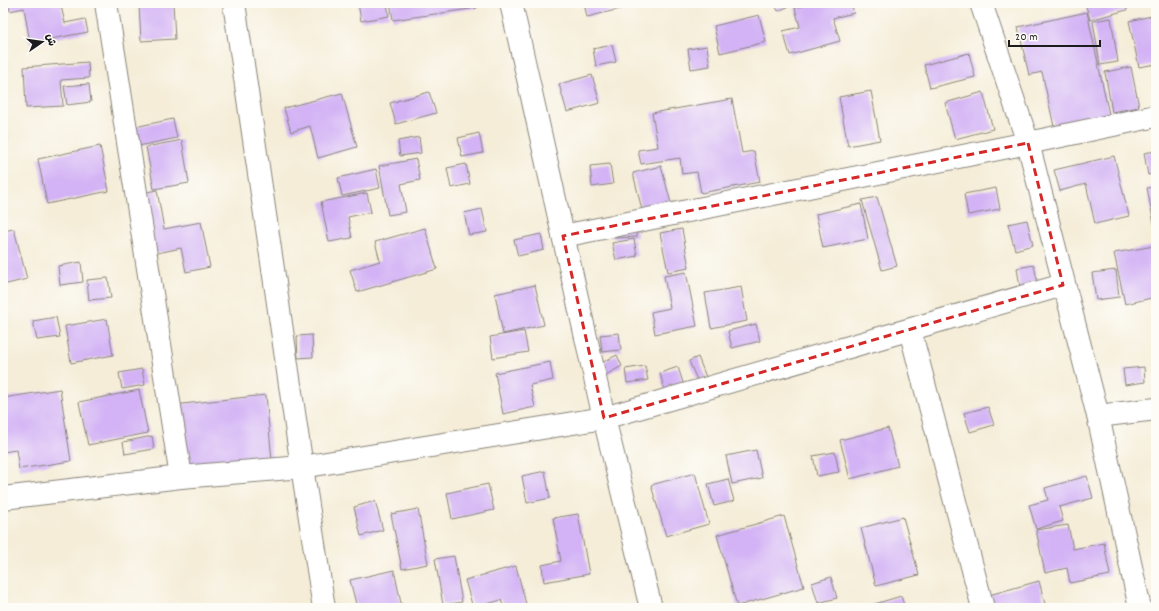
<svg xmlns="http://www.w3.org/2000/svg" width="1159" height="611" viewBox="0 0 1159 611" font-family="Dekko,'Playpen Sans Arabic',sans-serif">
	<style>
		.building { fill: #d3b3f5 }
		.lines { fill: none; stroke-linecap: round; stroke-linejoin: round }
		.minor-casing { stroke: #88847a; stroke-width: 24 }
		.minor { stroke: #fff; stroke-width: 22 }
		.marked { fill: none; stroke: #d62828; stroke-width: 3; stroke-dasharray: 8 5; stroke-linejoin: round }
	</style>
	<rect width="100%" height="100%" fill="#fdfcf7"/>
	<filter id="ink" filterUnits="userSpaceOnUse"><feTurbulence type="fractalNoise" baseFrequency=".025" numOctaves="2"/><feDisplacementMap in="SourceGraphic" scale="8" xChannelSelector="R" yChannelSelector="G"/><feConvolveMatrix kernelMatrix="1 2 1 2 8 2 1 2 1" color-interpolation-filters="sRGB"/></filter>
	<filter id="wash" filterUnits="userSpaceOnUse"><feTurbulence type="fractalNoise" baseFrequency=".012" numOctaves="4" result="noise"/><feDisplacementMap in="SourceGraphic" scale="16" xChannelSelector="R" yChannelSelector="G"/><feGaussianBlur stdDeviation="0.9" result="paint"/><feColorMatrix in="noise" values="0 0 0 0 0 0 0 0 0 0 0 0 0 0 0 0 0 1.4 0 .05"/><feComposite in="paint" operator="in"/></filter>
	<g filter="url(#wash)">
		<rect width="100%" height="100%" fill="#f5edd8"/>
		<g id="blocks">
			<g class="building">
				<path d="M8,3h63l-10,3 4,17 20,-4 3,13 -58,11 -6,-35 -14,3z"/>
				<path d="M152,3h5l-4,1 20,-1 2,36 -34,2 -2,-36 13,-1z"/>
				<path d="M358,3h29l2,13 -28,5z"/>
				<path d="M390,3h86l1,5 -84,12z"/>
				<path d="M584,3h39l1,5 -37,9z"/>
				<path d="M774,3h23l-19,8z"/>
				<path d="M815,3h36l3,10 -21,5 7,23 -50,14 -7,-24 17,-4 -5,-19z"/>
				<path d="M1085,3h40l2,7 -37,10z"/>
				<path d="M1087,12l23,107 -55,12 -13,-59 -13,3 -11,-48z"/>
				<path d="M759,15l7,27 -46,11 -6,-27z"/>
				<path d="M1156,15v49l-17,3 -10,-46z"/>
				<path d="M1111,18l7,44 -18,3 -7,-44z"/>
				<path d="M612,45l4,17 -20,4 -3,-17z"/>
				<path d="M707,46l3,20 -19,3 -3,-20z"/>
				<path d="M969,53l6,24 -45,11 -6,-23z"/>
				<path d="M88,62l1,16 -28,2 2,26 -37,2 -2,-41z"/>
				<path d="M1131,67l8,40 -27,5 -7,-40z"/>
				<path d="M592,75l8,28 -33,9 -8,-28z"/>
				<path d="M89,84l2,18 -24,3 -3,-19z"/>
				<path d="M871,91l9,49 -32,6 -9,-49z"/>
				<path d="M429,92l7,21 -40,11 -6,-21z"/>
				<path d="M983,92l10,37 -38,10 -10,-36z"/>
				<path d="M342,93l15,54 -39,11 -8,-32 -19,6 -7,-24z"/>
				<path d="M732,99l10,54 12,-2 6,31 -59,11 -4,-21 -15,2 -2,-16 -39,6 -3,-14 20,-3 -6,-34z"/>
				<path d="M173,119l4,19 -48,10 -4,-19z"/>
				<path d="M3,120l5,19 -5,1z"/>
				<path d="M479,133l4,20 -21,4 -4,-19z"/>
				<path d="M419,137l2,16 -21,3 -2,-15z"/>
				<path d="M182,140l7,43 -35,6 -8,-42z"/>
				<path d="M100,146l9,45 -62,13 -9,-45z"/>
				<path d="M1156,151v22l-8,2 -4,-22z"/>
				<path d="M1114,156l15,60 -34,8 -9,-40 -26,7 -6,-21z"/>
				<path d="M416,159l4,21 -19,4 5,28 -18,3 -9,-49z"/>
				<path d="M466,164l4,20 -19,4 -4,-20z"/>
				<path d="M610,164l3,20 -21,3 -2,-21z"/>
				<path d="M661,166l10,37 -29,7 -9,-37z"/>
				<path d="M376,169l4,19 -38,8 -4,-18z"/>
				<path d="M1156,187v37h-2l-7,-36z"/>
				<path d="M996,188l4,21 -32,6 -4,-21z"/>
				<path d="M157,190l7,39 37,-7 9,45 -24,5 -5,-24 -33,7 -12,-61z"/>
				<path d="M367,193l4,19 -23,5 4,21 -23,4 -8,-40z"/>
				<path d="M877,197l20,69 -15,4 -20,-70z"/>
				<path d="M861,204l7,35 -45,9 -7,-34z"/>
				<path d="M482,209l5,23 -18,3 -5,-22z"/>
				<path d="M1027,220l6,25 -18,5 -7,-26z"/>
				<path d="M636,226l1,11 -24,1 -1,-11z"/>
				<path d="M425,228l12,41 -80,23 -7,-22 30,-9 -5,-19z"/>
				<path d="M14,229l13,50 -24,6v-54z"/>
				<path d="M682,229l7,39 -21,4 -8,-39z"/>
				<path d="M541,234l3,16 -26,6 -4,-16z"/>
				<path d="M634,239l3,17 -21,4 -4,-17z"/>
				<path d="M1154,246l2,9v42l-31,7 -11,-51z"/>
				<path d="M81,262l2,20 -23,3 -2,-19z"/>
				<path d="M1034,265l5,25 -18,3 -4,-25z"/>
				<path d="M1116,270l3,27 -23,3 -4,-27z"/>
				<path d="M686,272l11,54 -42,8 -4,-22 19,-4 -6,-32z"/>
				<path d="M108,278l3,20 -22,2 -2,-20z"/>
				<path d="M535,285l9,40 -41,9 -8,-40z"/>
				<path d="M741,287l6,34 -36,7 -6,-35z"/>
				<path d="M56,317l4,20 -23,3 -4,-19z"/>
				<path d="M107,319l6,36 -42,8 -6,-37z"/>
				<path d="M756,324l4,17 -28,7 -4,-17z"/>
				<path d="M524,331l4,21 -35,6 -3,-21z"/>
				<path d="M619,333l2,17 -19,2 -2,-17z"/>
				<path d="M312,335l1,22 -15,1 -1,-22z"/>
				<path d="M617,355l5,11 -18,10 -5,-12z"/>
				<path d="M698,357l8,20 -9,3 -8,-19z"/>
				<path d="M550,362l3,18 -23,5 5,22 -32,7 -8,-41z"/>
				<path d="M645,366l3,14 -21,3 -2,-14z"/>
				<path d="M678,367l6,19 -19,6 -5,-19z"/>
				<path d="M1144,367l1,15 -20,3 -2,-16z"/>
				<path d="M142,369l3,16 -23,4 -3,-16z"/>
				<path d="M60,389l11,72 -52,8 -3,-19 -13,2v-54z"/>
				<path d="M139,390l9,43 -60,12 -9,-43z"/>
				<path d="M266,395l6,66 -92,9 -7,-65z"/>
				<path d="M988,407l6,18 -24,7 -6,-19z"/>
				<path d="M888,428l10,38 -48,13 -10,-39z"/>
				<path d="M152,436l2,13 -29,5 -2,-12z"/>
				<path d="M756,450l6,28 -30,6 -6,-28z"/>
				<path d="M835,452l4,20 -22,4 -4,-20z"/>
				<path d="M545,471l5,27 -23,5 -5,-27z"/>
				<path d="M695,473l14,51 -43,12 -15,-51z"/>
				<path d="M1087,476l6,22 -34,9 4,14 -27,8 -7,-24 19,-5 -3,-12z"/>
				<path d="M728,479l6,22 -20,5 -6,-22z"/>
				<path d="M488,484l6,26 -42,9 -5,-26z"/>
				<path d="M375,501l8,29 -22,6 -7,-29z"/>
				<path d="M418,509l10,55 -26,5 -11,-55z"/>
				<path d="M578,514l11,60 -45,8 -2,-17 19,-4 -8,-43z"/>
				<path d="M784,516l20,71 -67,19 -20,-71z"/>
				<path d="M903,517l16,58 -43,11 -15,-58z"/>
				<path d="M1068,525l5,24 31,-6 6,32 -40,8 -3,-15 -22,5 -9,-43z"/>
				<path d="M454,556l8,46 -19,3 -8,-46z"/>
				<path d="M516,566l11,42h-23l-3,-8 -28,8 -8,-28z"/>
				<path d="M394,570l8,38h-45l-7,-28z"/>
				<path d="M831,577l6,21 -19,5 -6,-20z"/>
				<path d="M1039,581l7,27h-54l-3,-13z"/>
				<path d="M901,596l4,12h-39l-1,-1z"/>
			</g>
		</g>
	</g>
	<g filter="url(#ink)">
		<use href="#blocks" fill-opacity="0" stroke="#88847a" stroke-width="1"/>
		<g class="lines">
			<g class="minor-casing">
				<g id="minor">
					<path d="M106,3l75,474"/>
					<path d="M234,3l68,464 22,141"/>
					<path d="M511,3l93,415 47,190"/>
					<path d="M981,3l47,140 70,273 42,192"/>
					<path d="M563,236l465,-93 128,-27"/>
					<path d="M910,330l73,278"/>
					<path d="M1098,416l58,-7"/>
					<path d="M3,498l178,-21 121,-10 302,-49 459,-133"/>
				</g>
			</g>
			<use href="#minor" class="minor"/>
		</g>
	</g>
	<path class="marked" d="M1028,143l35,142 -459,133 -41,-182z"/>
	<rect width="1159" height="611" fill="none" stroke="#fdfcf7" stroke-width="16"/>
	<g transform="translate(42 42) rotate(77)" stroke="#fdfcf7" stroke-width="3" paint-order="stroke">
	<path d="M0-3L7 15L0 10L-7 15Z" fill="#1c1c1c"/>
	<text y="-6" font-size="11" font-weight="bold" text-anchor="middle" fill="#1c1c1c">ش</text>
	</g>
	<path d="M1009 40v6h91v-6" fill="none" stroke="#1c1c1c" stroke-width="2"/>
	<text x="1015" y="40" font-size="12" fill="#1c1c1c" stroke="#fdfcf7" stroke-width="3" paint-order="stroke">20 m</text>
</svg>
